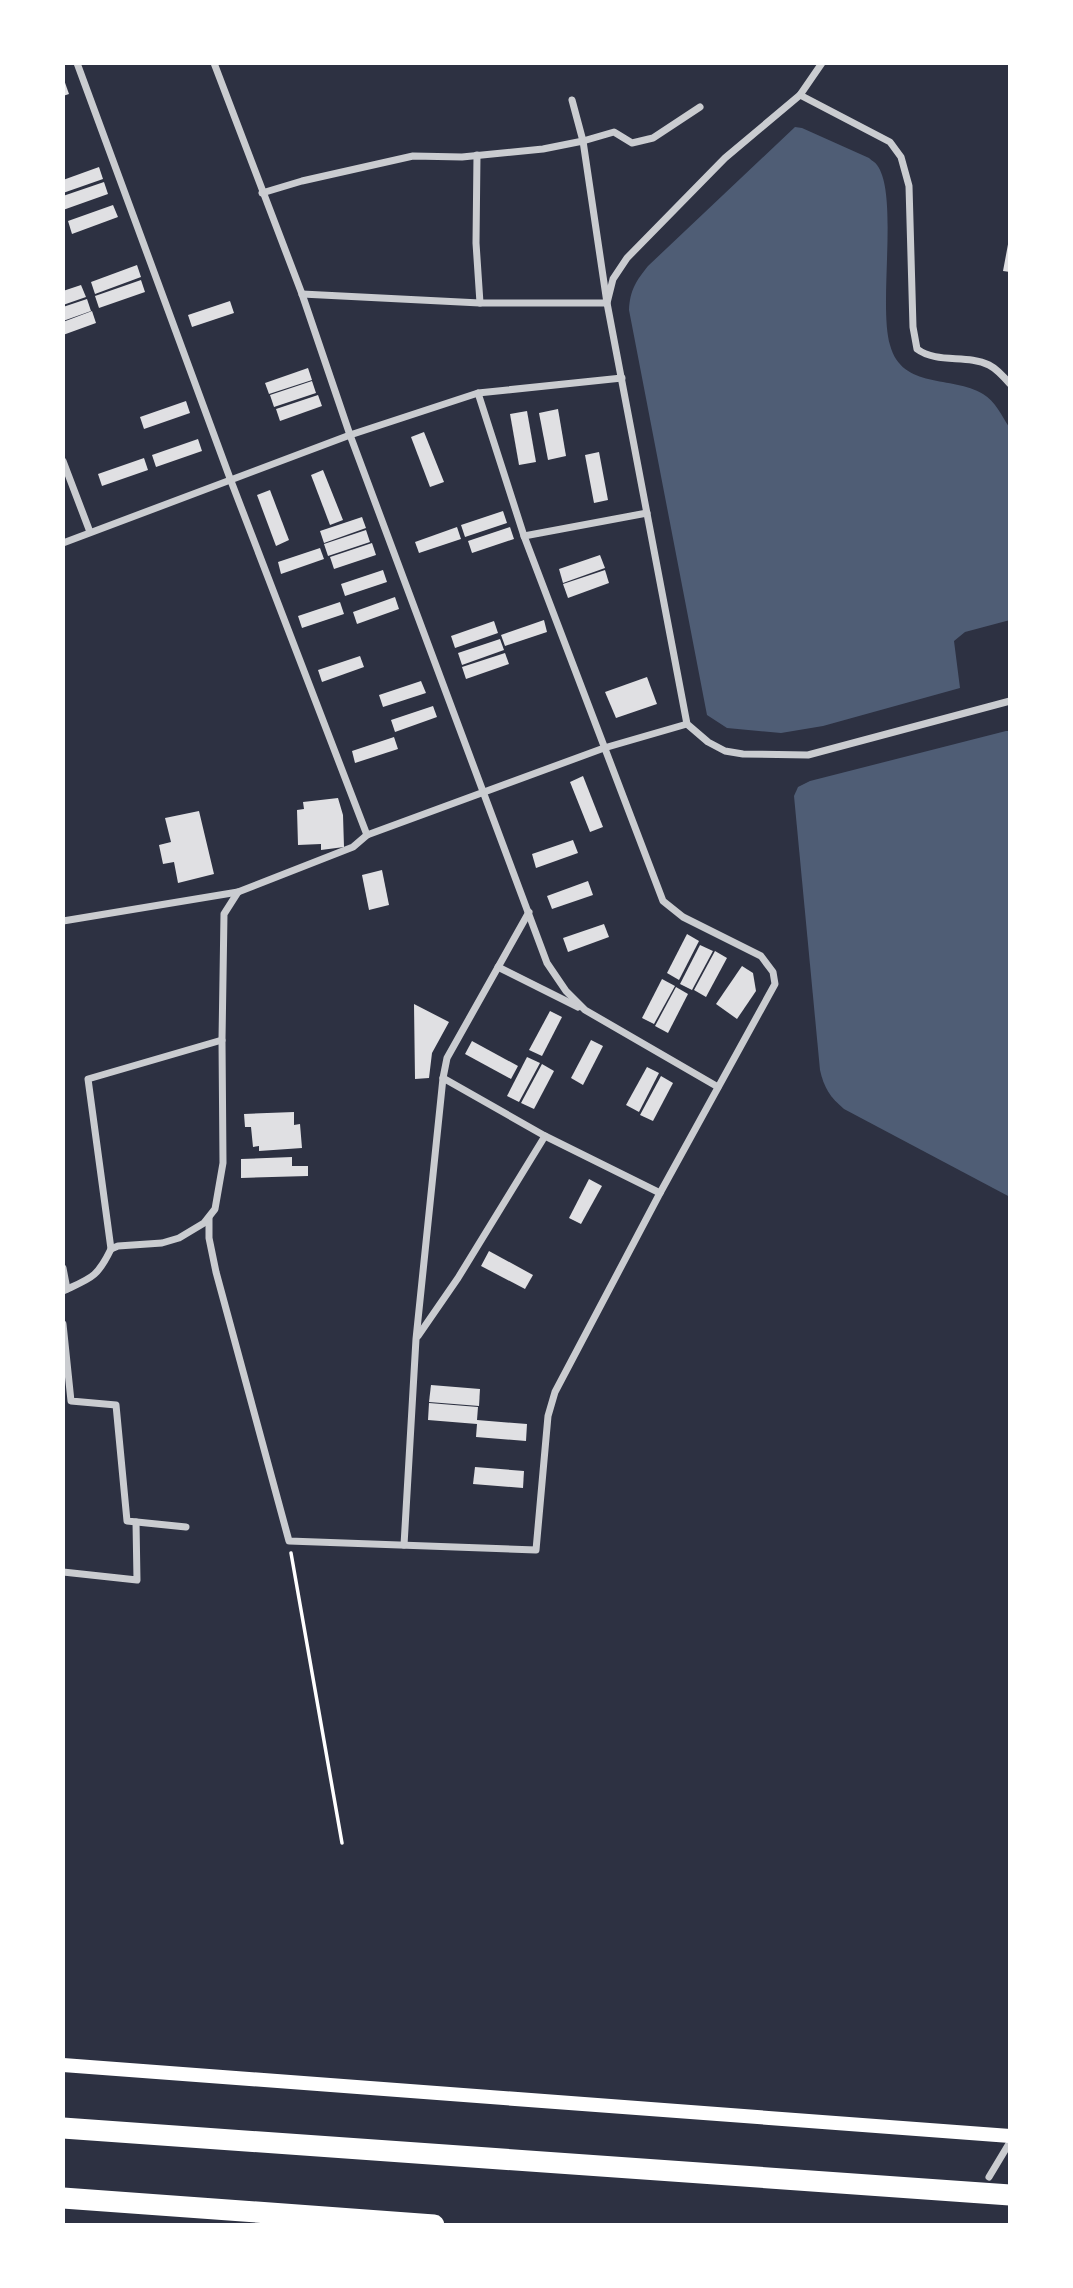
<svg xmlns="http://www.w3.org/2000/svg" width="1073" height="2288" viewBox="0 0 1073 2288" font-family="Quicksand,sans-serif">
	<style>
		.water { fill: #4f5d75 }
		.building { fill: #e0e0e3 }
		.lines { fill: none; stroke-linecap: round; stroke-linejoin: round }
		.path { stroke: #fff; stroke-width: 3.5 }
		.minor { stroke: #caccd0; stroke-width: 7 }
		.secondary { stroke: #fff; stroke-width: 14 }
		.motorway { stroke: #fff; stroke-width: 21 }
	</style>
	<rect width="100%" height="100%" fill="#2d3142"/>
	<g class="water">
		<path d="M795,127l7,1 67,30c3,3 6,4 8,7 22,29 1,140 13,180 12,45 62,30 93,49 12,7 19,22 26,33l1,193 -45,12 -11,9 6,47 -137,38 -42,7 -54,-5 -20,-13 -78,-405c1,-20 7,-29 19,-44z"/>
		<path d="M1006,731h4v466l-166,-88c-14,-12 -20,-21 -24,-39l-26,-274 4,-9 12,-6z"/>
	</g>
	<g class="building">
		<path d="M63,77l6,17 -6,2z"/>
		<path d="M99,167l4,12 -40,14v-13z"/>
		<path d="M104,182l4,12 -45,16v-14z"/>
		<path d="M113,205l5,12 -46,17 -4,-13z"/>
		<path d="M1009,239h1v33l-7,-1z"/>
		<path d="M137,265l4,12 -46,17 -4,-12z"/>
		<path d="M141,280l4,12 -46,16 -4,-12z"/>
		<path d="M81,285l5,12 -23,8v-14z"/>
		<path d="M87,299l4,12 -28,10v-14z"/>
		<path d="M230,301l4,12 -42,14 -4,-12z"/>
		<path d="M92,311l4,12 -33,12v-13z"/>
		<path d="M308,368l4,12 -43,14 -4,-11z"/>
		<path d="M312,381l4,12 -42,14 -4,-12z"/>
		<path d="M318,395l4,11 -42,15 -4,-12z"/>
		<path d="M186,401l4,12 -46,16 -4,-12z"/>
		<path d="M558,409l8,47 -18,4 -9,-47z"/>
		<path d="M527,411l9,51 -17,3 -9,-51z"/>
		<path d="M424,432l20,50 -14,5 -19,-50z"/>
		<path d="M198,439l4,12 -46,16 -4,-12z"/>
		<path d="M599,452l9,48 -14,3 -9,-48z"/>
		<path d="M144,458l4,12 -46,16 -4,-12z"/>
		<path d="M323,470l20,50 -13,5 -19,-50z"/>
		<path d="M270,490l19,50 -13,6 -19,-51z"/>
		<path d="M503,511l4,12 -42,14 -4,-12z"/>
		<path d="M362,517l4,11 -42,15 -4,-12z"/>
		<path d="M457,527l4,12 -42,14 -4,-11z"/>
		<path d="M510,527l4,12 -42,14 -4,-12z"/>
		<path d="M366,530l4,12 -42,14 -4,-12z"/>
		<path d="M372,543l4,12 -42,14 -4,-12z"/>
		<path d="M320,548l4,11 -43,15 -3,-12z"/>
		<path d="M600,555l5,13 -42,15 -4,-14z"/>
		<path d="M383,570l4,12 -42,14 -4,-12z"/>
		<path d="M605,570l4,13 -41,15 -5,-14z"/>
		<path d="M395,597l4,12 -42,15 -4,-12z"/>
		<path d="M340,602l4,12 -42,14 -4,-12z"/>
		<path d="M544,620l3,12 -42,14 -4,-11z"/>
		<path d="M494,621l4,12 -43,15 -4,-12z"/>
		<path d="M500,639l4,11 -42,15 -4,-12z"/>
		<path d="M505,653l4,11 -43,15 -4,-12z"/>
		<path d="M360,656l4,11 -42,15 -4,-12z"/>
		<path d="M647,677l10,27 -41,14 -11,-26z"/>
		<path d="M421,681l5,12 -43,14 -4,-12z"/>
		<path d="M433,706l4,11 -42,15 -4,-12z"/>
		<path d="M394,737l4,12 -43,14 -3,-12z"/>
		<path d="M583,776l20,51 -13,5 -20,-50z"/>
		<path d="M338,798l5,17 1,32 -23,3v-6l-23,1 -1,-35 7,-1 -1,-7z"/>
		<path d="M199,811l15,63 -36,9 -4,-21 -11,2 -4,-19 12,-3 -6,-24z"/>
		<path d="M573,840l5,13 -42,15 -4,-14z"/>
		<path d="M382,870l7,35 -20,5 -7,-35z"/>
		<path d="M588,881l5,14 -41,14 -5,-13z"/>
		<path d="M604,924l5,13 -41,15 -5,-14z"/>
		<path d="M687,934l12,7 -20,39 -12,-7z"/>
		<path d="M700,945l13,6 -21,39 -12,-6z"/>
		<path d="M715,951l12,7 -21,39 -12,-7z"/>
		<path d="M742,966l11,7 3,18 -19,28 -21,-15z"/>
		<path d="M662,979l13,7 -21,38 -12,-6z"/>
		<path d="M676,987l12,7 -20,39 -13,-7z"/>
		<path d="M414,1004l35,18 -17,31 -3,25 -14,1z"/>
		<path d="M550,1011l12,6 -20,39 -13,-6z"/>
		<path d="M591,1040l12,6 -20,39 -12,-7z"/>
		<path d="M472,1041l46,25 -7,13 -46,-25z"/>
		<path d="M527,1057l13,6 -21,39 -12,-6z"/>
		<path d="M542,1064l12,7 -20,38 -13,-6z"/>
		<path d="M647,1067l12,6 -20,39 -13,-7z"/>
		<path d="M661,1076l12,7 -20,38 -13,-6z"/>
		<path d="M294,1112v13l6,-1 2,24 -43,3v-5l-6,1 -2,-20h-6l-1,-13z"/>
		<path d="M292,1157v9h16v10l-67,2v-19z"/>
		<path d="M589,1179l13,7 -21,38 -12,-6z"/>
		<path d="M489,1251l44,24 -8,14 -44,-23z"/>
		<path d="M431,1385l49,4 -1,17 -50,-4z"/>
		<path d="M429,1403l49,4 -1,13 50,4 -1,17 -50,-4 1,-13 -49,-4z"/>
		<path d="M475,1467l49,4 -1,17 -50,-4z"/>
	</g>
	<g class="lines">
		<path class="path" d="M291,1553l51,290"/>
		<g class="minor">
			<path d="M77,63l154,418 136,354"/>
			<path d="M214,63l88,231 48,141 197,528 19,28 19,19 133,77"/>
			<path d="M822,63l-22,32 -75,63 -98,100 -14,21 -6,24 80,421 21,18 17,9 18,3 65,1 202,-54"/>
			<path d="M800,95l90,47 11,15 8,29 4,141 4,22c20,15 50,5 72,16 8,4 15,12 21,19"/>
			<path d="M477,155l-1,88 4,60"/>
			<path d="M262,193l40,-12 111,-25 49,1 81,-8 40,-8 31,-9 18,11 21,-5 47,-31"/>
			<path d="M302,294l178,9h127l-24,-162 -11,-41"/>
			<path d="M63,461l27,71"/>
			<path d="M524,536l123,-23"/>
			<path d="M63,543l287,-108 128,-42 144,-15"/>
			<path d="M63,921l175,-29"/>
			<path d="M498,967l80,40"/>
			<path d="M443,1078l102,58 115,57"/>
			<path d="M209,1218v20l7,34 73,269 247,9 12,-134 7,-24 105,-199 115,-209 -2,-12 -12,-16 -78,-39 -20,-16 -139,-365 -46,-143"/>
			<path d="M111,1249l-23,-170 134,-39"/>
			<path d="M63,1268l4,21"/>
			<path d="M63,1291c28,-13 34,-13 48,-42l7,-3 44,-3 17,-5 25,-15 11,-14 8,-46 -1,-123 2,-126 14,-22 115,-45 14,-12 237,-87 83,-24"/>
			<path d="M63,1324l8,77 45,4 11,116 59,6"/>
			<path d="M418,1336l40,-58 87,-142"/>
			<path d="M404,1545l12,-206 27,-261 4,-20 82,-146"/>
			<path d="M63,1572l74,8 -1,-58"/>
			<path d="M989,2177l21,-35"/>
		</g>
		<path class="secondary" d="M63,2065l947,71"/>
		<g class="motorway">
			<path d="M63,2128l947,67"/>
			<path d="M63,2198l371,27"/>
		</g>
	</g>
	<rect width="1073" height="2288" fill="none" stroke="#ffffff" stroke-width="130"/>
</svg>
